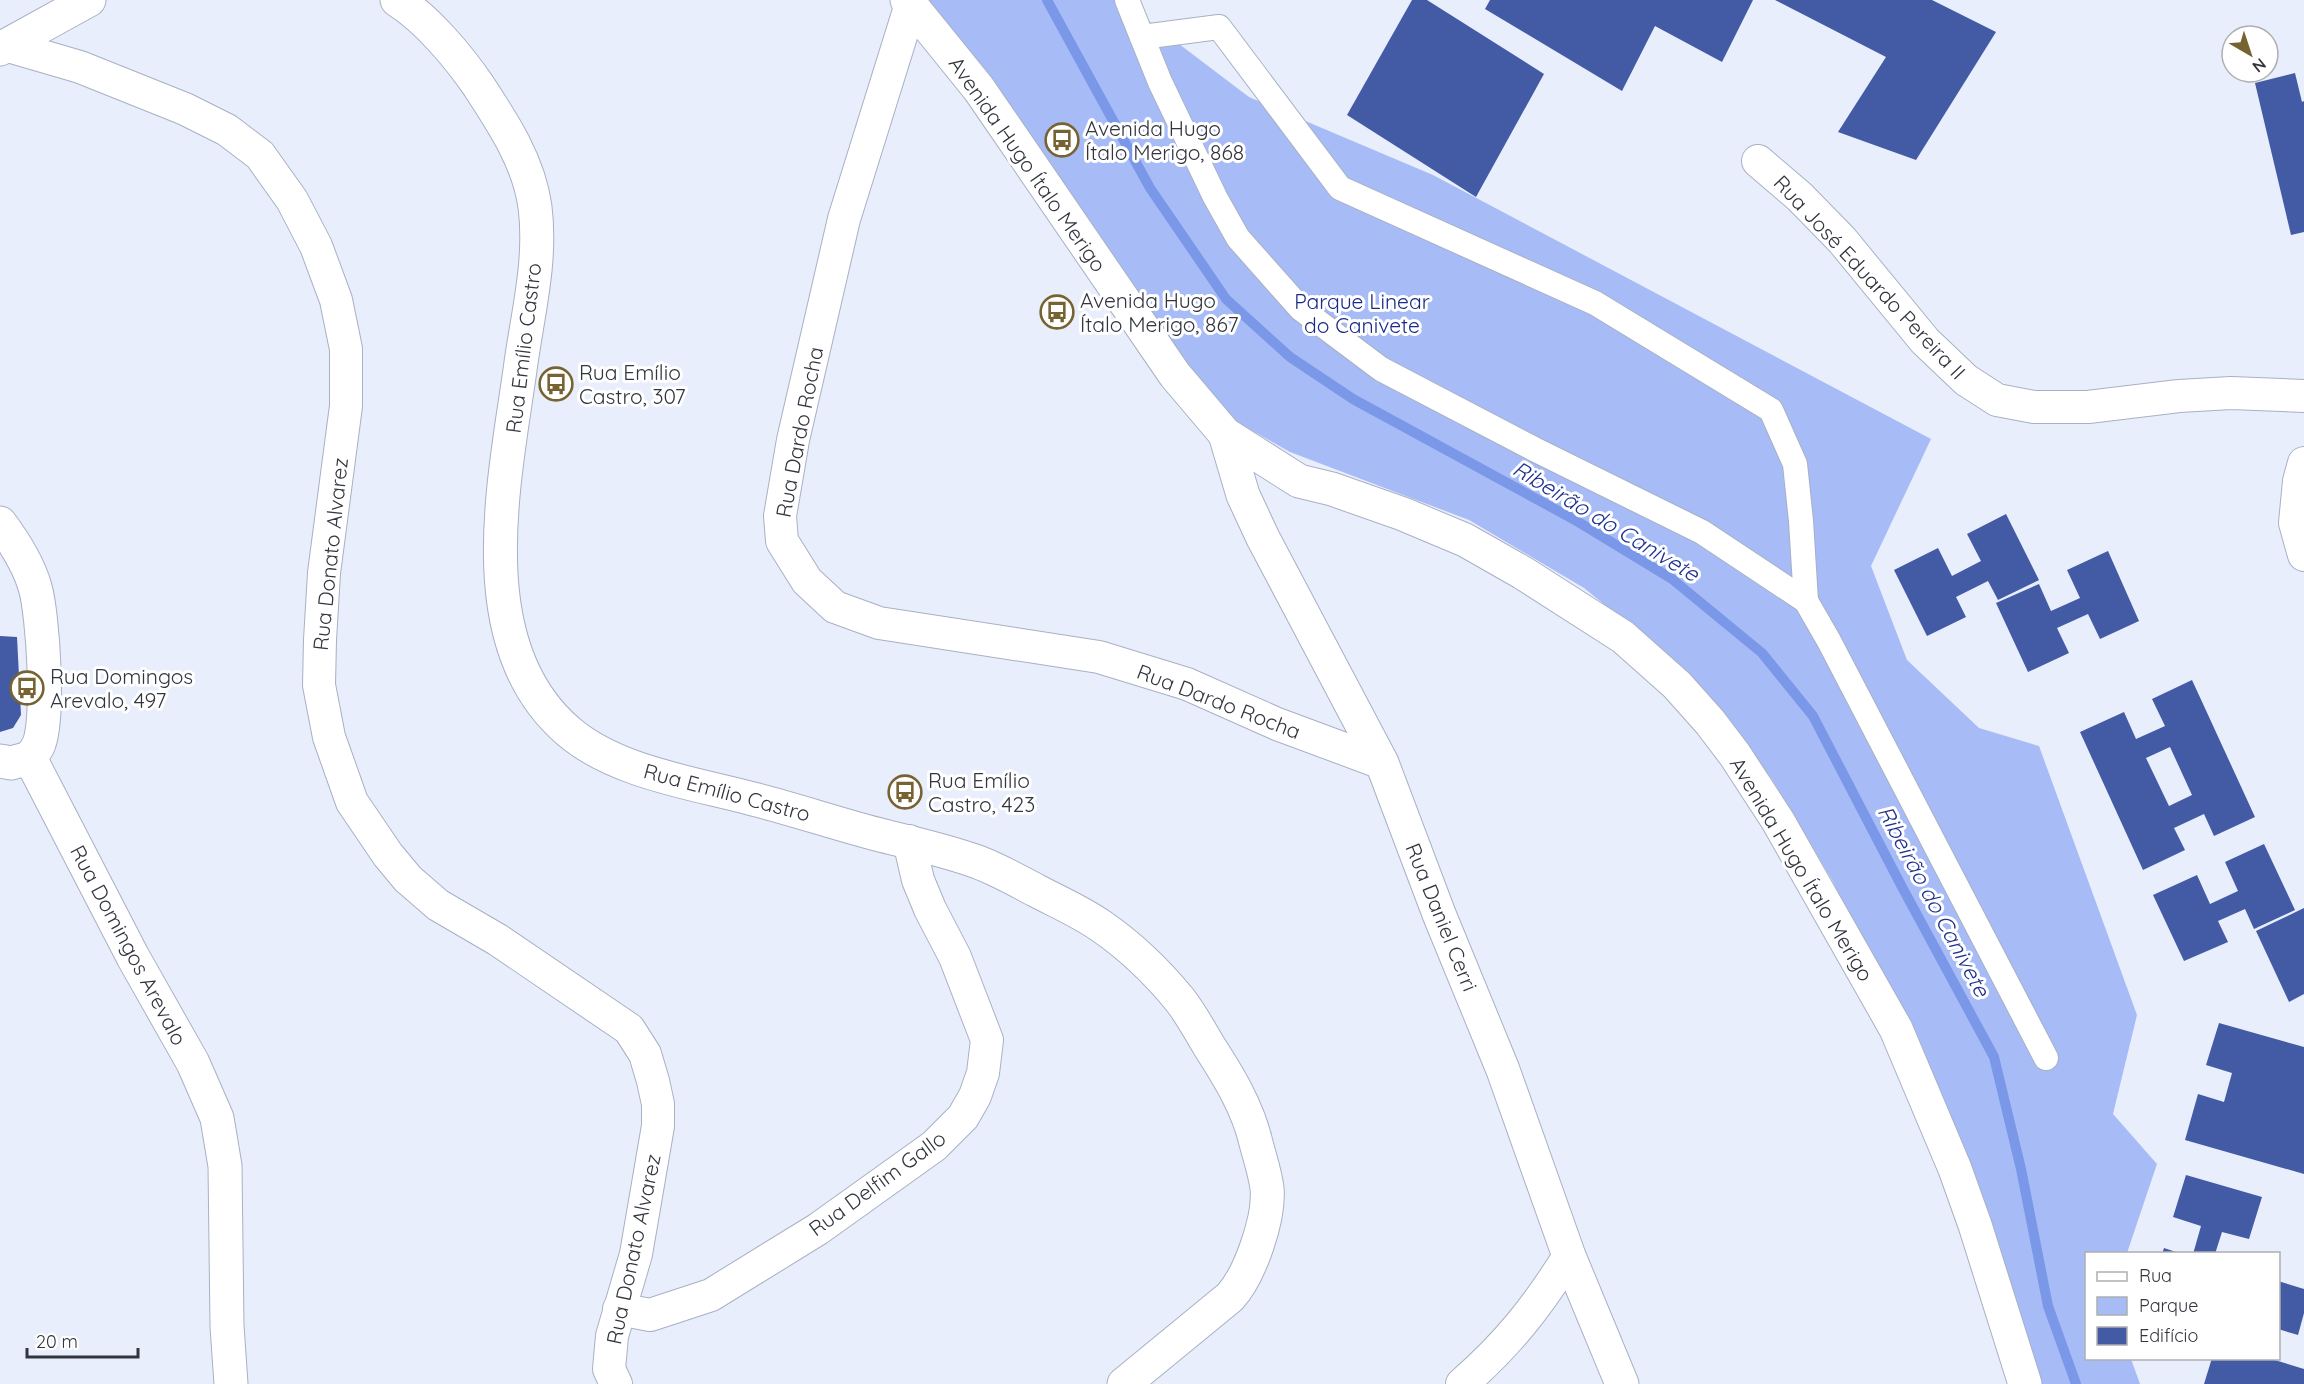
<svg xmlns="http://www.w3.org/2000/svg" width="2304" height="1384" viewBox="0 0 2304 1384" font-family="Quicksand,sans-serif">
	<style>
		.green { fill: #a7bcf7 }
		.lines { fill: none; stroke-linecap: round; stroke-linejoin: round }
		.stream { stroke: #7b97e8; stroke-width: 10 }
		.building { fill: #435aa5; fill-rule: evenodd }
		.pedestrian-casing { stroke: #a8b0c4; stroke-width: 26 }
		.minor-casing { stroke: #a8b0c4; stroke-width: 34 }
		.tertiary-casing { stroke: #a8b0c4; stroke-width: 35 }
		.pedestrian { stroke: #fff; stroke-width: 24 }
		.minor { stroke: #fff; stroke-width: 32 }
		.tertiary { stroke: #fff; stroke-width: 33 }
		.labels { text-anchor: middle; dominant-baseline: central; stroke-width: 6; stroke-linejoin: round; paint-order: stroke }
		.poi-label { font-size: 21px; fill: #32353d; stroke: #fff; text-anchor: start }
		.street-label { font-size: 21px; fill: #32353d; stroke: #fff }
		.park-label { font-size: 21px; fill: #1a2985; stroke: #fff }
		.water-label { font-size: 22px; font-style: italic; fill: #20318e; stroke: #fff }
	</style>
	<rect width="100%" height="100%" fill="#e9eefc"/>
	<path class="green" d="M924,0h197l128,97 184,78 498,264 -60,127 36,94 72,68 60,18 98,269 -24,99 44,50 -30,89 -41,1v104l45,1 9,25h-105l-80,-249 -123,-255 -61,-102 -83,-106 -104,-84 -115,-68 -179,-68 -62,-35 -27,-34 -248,-353z"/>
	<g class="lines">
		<path class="stream" d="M1047,0l103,188 76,111 64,58 63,42 222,121 97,59 90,74 51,63 89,171 92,170 27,112 27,137 28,78"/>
	</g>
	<g class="building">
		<path d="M1412,0h15l117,74 -68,123 -129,-82z"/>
		<path d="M1490,0h263l-31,62 -67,-36 -33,65 -137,-82z"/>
		<path d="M1775,0h157l64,32 -80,128 -78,-28 48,-75z"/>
		<path d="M2295,73l7,29 2,-1v131l-13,3 -36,-152z"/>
		<path d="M2006,514l33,66 -41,20 -10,-19 -32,16 10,20 -39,19 -33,-66 44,-22 14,28 29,-15 -14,-27z"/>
		<path d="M2108,551l31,70 -39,18 -12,-25 -31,14 12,25 -41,19 -32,-69 43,-19 12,27 29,-13 -13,-28z"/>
		<path d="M0,636l17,1 4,78 -8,13 -13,4z"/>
		<path d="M2192,680l63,137 -41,19 -10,-22 -30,14 11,22 -42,20 -63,-138 44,-20 12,27 29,-13 -13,-27zM2170,747l22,48 -23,11 -23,-48z"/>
		<path d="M2264,844l31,66 -41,19 -9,-20 -27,12 10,21 -44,19 -31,-66 44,-20 13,29 28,-13 -13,-29z"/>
		<path d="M2304,908v86l-15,8 -33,-71z"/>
		<path d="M2219,1023l85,24v127l-119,-34 13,-46 26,8 8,-29 -26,-8z"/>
		<path d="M2186,1175l76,22 -13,42 -27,-7 -7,22h-22l8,-28 -28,-9z"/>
		<path d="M2164,1248l15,5v1h-17z"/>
		<path d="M2278,1281l26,8v24l-6,22 -20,-6z"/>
		<path d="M2212,1358h56l36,11v15h-100z"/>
	</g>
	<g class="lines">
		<g class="pedestrian-casing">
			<g id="pedestrian">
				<path d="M1127,0l33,82 55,115 23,41 63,71 80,60 153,80 168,83 104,69 23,40 217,417"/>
				<path d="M1142,37l77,-10 121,161 255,115 176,107 24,54 6,57 5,80"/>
			</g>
		</g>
		<g class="minor-casing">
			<g id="minor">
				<path d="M911,4l-67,215 -51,221 -13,76 2,25 25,40 28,26 44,16 220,34 88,27 90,40 105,39"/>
				<path d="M8,46l72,21 105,42 42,21 33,25 32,45 24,46 20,54 10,49v57l-22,167 -4,67 -1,45 10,52 23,65 36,53 20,24 30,26 60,35 131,89 16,25 8,27 5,23v22l-22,128 -24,82 -3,33 7,15"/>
				<path d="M1758,161l42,36 42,43 83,101 41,39 31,20 37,7h54l91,-11 52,-3 73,3"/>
				<path d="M2304,463l-5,18 -4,42 9,32"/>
				<path d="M619,1309l31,6 61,-20 107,-66 116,-83 29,-29 12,-21 8,-23 4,-33 -32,-83 -25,-48 -12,-29 -9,-39"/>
				<path d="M1462,1384c46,-40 75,-77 107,-128"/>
			</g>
		</g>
		<g class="tertiary-casing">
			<g id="tertiary">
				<path d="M397,0c30,19 61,56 81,85 25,38 51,77 57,122 7,55 -8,109 -15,163 -16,113 -52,275 48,361 47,41 125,52 185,68 44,11 87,26 131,37 29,7 59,14 88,24 22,7 44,20 65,31 21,11 44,21 64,35 29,20 57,47 79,74 11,14 20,31 29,46 20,31 39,62 47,97 4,15 9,30 11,45 3,30 -17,87 -37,109l-106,87"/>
				<path d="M907,0l72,89 196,286 50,59 74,47 33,8 71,25 62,26 58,33 100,64 54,48 33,37 25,33 43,66 118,208 59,140 20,56 50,159"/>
				<path d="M0,49l89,-49"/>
				<path d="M1225,434l18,61 20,43 119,225 57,151 64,156 66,186 53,128"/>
				<path d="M0,523c15,20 28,40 35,64 8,27 15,135 3,159 -2,4 -5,8 -8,12"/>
				<path d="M30,758l103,199 60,106 24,55 8,48 2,160 4,58"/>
				<path d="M0,761l11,2 19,-5"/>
			</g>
		</g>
		<use href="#pedestrian" class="pedestrian"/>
		<use href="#minor" class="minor"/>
		<use href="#tertiary" class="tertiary"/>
	</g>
	<defs>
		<g id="bus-ring" transform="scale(1.725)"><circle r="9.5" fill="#fff" stroke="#766331" stroke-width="1.5"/><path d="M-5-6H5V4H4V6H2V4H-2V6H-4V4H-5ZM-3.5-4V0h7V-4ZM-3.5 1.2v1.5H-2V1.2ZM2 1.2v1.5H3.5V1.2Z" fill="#766331"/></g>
	</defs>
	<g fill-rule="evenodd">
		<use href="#bus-ring" x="1062" y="140"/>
		<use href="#bus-ring" x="1057" y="312"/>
		<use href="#bus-ring" x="556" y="384"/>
		<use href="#bus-ring" x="27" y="688"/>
		<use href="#bus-ring" x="905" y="792"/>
	</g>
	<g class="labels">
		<g class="poi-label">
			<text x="1085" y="128">Avenida Hugo<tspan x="1085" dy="24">Ítalo Merigo, 868</tspan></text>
			<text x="1080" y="300">Avenida Hugo<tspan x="1080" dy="24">Ítalo Merigo, 867</tspan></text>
			<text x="579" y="372">Rua Emílio<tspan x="579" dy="24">Castro, 307</tspan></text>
			<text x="50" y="676">Rua Domingos<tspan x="50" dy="24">Arevalo, 497</tspan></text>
			<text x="928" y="780">Rua Emílio<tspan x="928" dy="24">Castro, 423</tspan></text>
		</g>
		<g class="street-label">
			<text transform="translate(1028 164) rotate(55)">Avenida Hugo Ítalo Merigo</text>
			<text transform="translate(1870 277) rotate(47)">Rua José Eduardo Pereira II</text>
			<text transform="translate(523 348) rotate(-83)">Rua Emílio Castro</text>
			<text transform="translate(799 432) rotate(-79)">Rua Dardo Rocha</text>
			<text transform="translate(330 554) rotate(-84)">Rua Donato Alvarez</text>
			<text transform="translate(1219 701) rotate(21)">Rua Dardo Rocha</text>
			<text transform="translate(727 792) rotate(15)">Rua Emílio Castro</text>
			<text transform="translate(1802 869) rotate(59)">Avenida Hugo Ítalo Merigo</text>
			<text transform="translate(1442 917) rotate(68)">Rua Daniel Cerri</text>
			<text transform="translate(129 945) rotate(62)">Rua Domingos Arevalo</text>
			<text transform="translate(877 1183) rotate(-36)">Rua Delfim Gallo</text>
			<text transform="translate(633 1249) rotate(-78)">Rua Donato Alvarez</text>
		</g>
		<g class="park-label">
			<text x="1362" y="301">Parque Linear<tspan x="1362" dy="24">do Canivete</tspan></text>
		</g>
		<g class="water-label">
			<text transform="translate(1606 521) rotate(31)">Ribeirão do Canivete</text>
			<text transform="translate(1934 901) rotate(62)">Ribeirão do Canivete</text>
		</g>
	</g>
	<rect x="2085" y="1252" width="195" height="108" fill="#ffffff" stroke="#adaeb1" stroke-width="1.5"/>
	<rect x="2097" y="1272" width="30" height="9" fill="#ffffff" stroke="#adaeb1" stroke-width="1.5"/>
	<text x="2139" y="1282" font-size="18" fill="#32353d">Rua</text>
	<rect x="2097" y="1297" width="30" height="18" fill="#a7bcf7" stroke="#adaeb1" stroke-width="1.5"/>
	<text x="2139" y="1312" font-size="18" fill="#32353d">Parque</text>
	<rect x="2097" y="1327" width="30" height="18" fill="#435aa5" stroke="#adaeb1" stroke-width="1.5"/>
	<text x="2139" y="1342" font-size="18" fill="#32353d">Edifício</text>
	<g transform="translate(2250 54) rotate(141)"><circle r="28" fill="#ffffff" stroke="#adaeb1" stroke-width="1.5"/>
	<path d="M0-4.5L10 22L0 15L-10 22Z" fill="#766331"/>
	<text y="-9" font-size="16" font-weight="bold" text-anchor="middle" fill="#32353d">N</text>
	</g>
	<path d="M27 1348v9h111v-9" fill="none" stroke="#32353d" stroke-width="3"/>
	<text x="36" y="1348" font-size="18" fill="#32353d" stroke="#ffffff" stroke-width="4.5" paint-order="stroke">20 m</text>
</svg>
